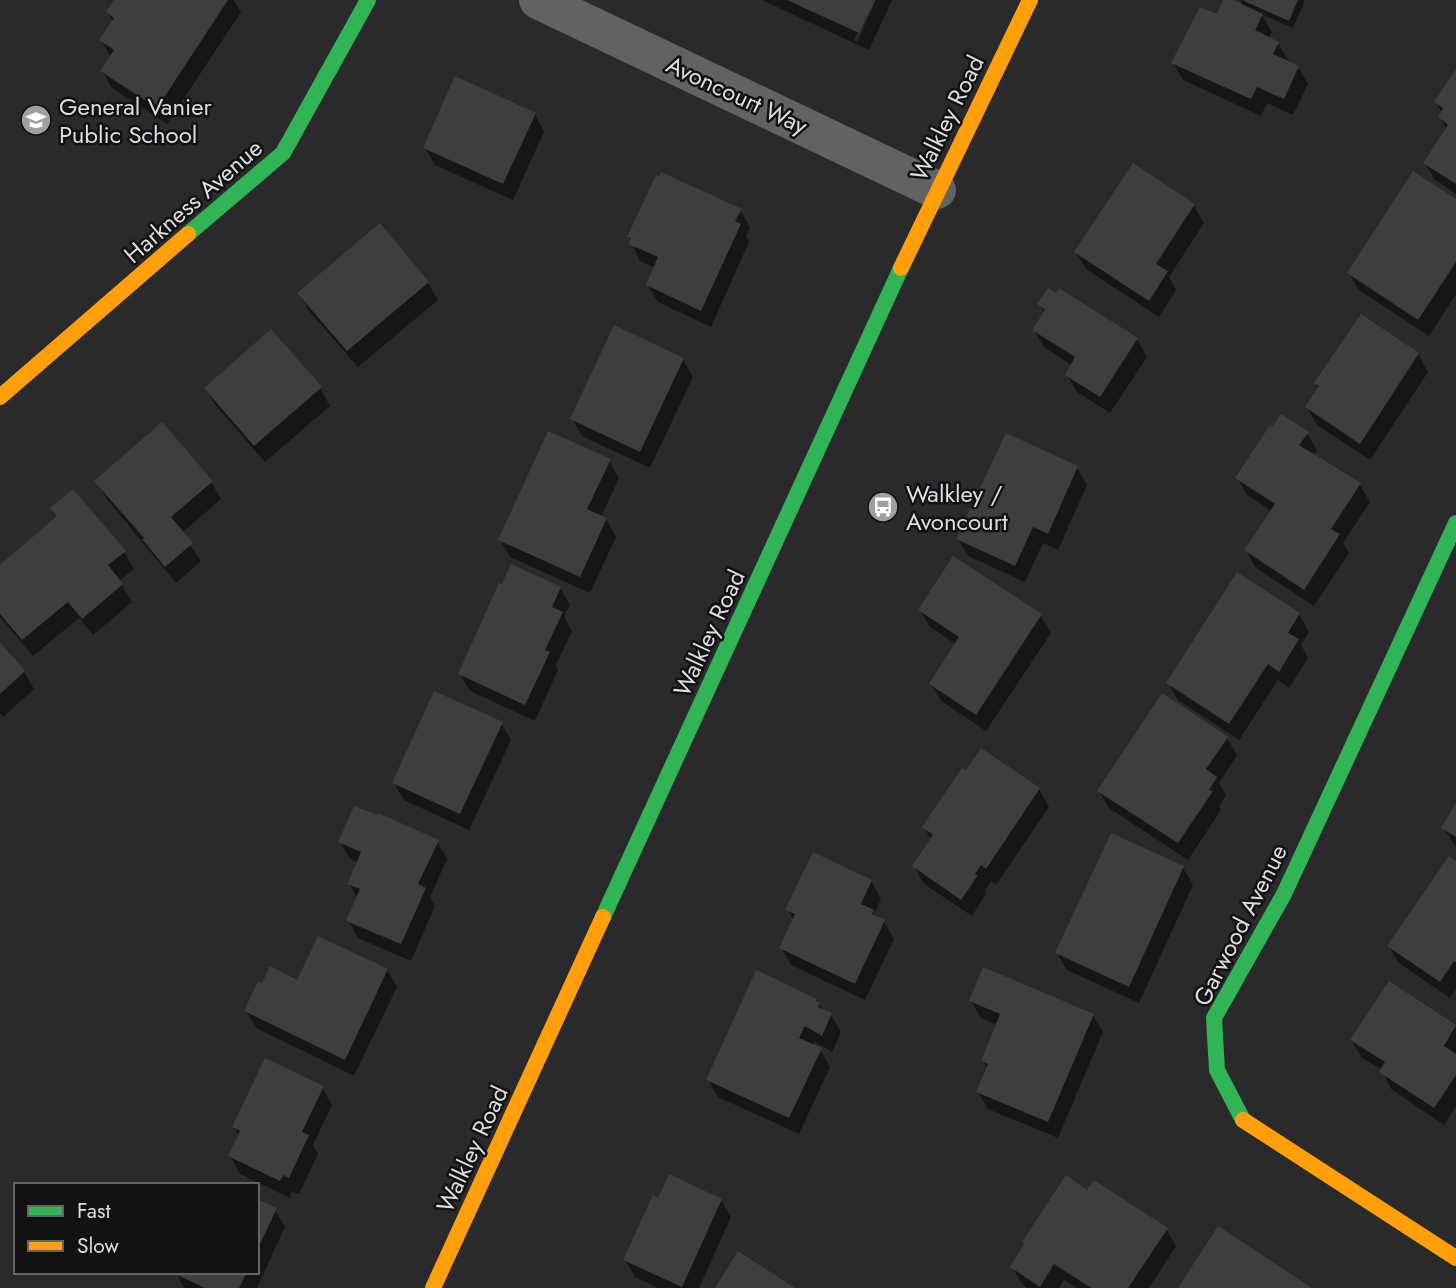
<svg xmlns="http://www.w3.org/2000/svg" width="1456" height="1288" viewBox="0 0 1456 1288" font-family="Jost,sans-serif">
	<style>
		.shadow { fill: #0007 }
		.building { fill: #3e3e3f }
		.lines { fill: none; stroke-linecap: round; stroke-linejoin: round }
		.street { stroke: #626263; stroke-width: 38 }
		.fast { stroke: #30b455; stroke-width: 16 }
		.slow { stroke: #ff9f0a; stroke-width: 16 }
		.labels { text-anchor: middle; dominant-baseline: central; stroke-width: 5; stroke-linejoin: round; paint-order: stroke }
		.street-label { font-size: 24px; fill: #dedde0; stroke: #121214 }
		.poi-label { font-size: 24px; fill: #dedde0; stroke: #121214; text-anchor: start }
	</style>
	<rect width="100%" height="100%" fill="#2a292c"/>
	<g class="shadow">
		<path d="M116,0h118l7,12 -74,112 -55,-36 -10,-17 9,-14 -10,-17 12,-18 -5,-10z"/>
		<path d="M762,0h111l-19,40 3,2 19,-42h16l-23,50z"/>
		<path d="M1225,0l19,7 -4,-7h65l-12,28 -32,-14 11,18 -3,7 9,4 10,17 -1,2 11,5 10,17 -15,31 -26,-12 -6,13 -78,-36 -10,-17 45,-47z"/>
		<path d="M1456,72v122l-21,-14 -10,-17 22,-33 -7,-13 2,-4 -6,-11z"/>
		<path d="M535,114l9,18 -31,68 -78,-35 -10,-17z"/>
		<path d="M1133,166l61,40 10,17 -35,54 7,13 -17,27 -73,-48 -10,-17z"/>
		<path d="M1456,201v93l-27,42 -70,-46 -10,-17z"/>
		<path d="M740,210l10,17 -4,9 3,6 -38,85 -53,-25 -10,-17 7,-17 -15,-7 -11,-24z"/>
		<path d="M428,283l10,17 -80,67 -49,-56 -10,-18z"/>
		<path d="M1039,304l98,35 10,18 -37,56 -33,-21 -10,-17 5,-10 -28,-18 -10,-17 11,-16z"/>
		<path d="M1418,354l10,18 -58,88 -53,-35 -10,-18 12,-19 -3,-4z"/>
		<path d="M683,360l10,17 -43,91 -68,-32 -10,-18z"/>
		<path d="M320,388l10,18 -65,56 -49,-56 -10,-17z"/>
		<path d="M1307,433l10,17 -4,6 47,29 10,17 -27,41 6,10 -35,53 -58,-38 -10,-17 26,-40 -25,-16 -10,-17z"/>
		<path d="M609,461l10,17 -18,39 5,2 10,18 -26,56 -80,-36 -10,-17z"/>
		<path d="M1077,468l10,17 -29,65 -15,-7 -18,39 -57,-26 -10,-17z"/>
		<path d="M96,481l115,1 10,17 -39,34 19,28 -25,22 -70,-85z"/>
		<path d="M124,552l10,17 -15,12 13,21 -39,33 -14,-17 -46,38 -33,-39v-50z"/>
		<path d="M560,588l10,17 -6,12 8,14 -16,34 2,5 -23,51 -65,-30 -10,-17z"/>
		<path d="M920,610l121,6 10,17 -65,98 -45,-30 -10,-17 26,-39 -27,-18z"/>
		<path d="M1299,614l10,18 -8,13 7,13 -19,30 -11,-8 -39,60 -61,-40 -10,-17z"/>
		<path d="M0,645l24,27 10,17 -31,28 -3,-4z"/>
		<path d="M501,723l10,17 -42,90 -65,-30 -10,-17z"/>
		<path d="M1227,738l10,17 -18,28 7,12 -7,11 2,4 -33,50 -79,-52 -10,-17z"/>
		<path d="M981,750l58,39 10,18 -53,78 -5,-4 -6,10 1,3 -14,22 -48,-32 -10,-18 17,-26 -7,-13z"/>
		<path d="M1456,806v41l-13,-19z"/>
		<path d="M437,841l10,18 -17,38 5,9 -24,55 -53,-23 -10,-18 10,-22 -9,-14 9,-21 -8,-4 -10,-17z"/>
		<path d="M1456,863v126l-6,9 -51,-35 -10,-17z"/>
		<path d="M1183,868l10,17 -54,118 -72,-33 -10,-17z"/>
		<path d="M871,881l10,18 -7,15 2,4 8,4 10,17 -29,61 -74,-35 -10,-17 13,-27 -7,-12z"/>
		<path d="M387,970l10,17 -43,89 -98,-48 -10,-17 52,-29z"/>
		<path d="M1389,984l67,44v78l-12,19 -53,-36 -9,-19 -20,-12 -10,-17z"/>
		<path d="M816,1000l7,11 8,4 10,17 -9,20 -17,-10 -2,4 7,3 10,18 -31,67 -81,-37 -10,-17z"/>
		<path d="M971,1001l122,14 10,17 -45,106 -70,-29 -10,-17 10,-23 -5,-8 15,-36 -17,-7z"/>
		<path d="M322,1088l10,17 -19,40 5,9 -19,40 -7,-2 -2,6 -50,-24 -10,-18 9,-20 -5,-9z"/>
		<path d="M1088,1192l78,37 10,17 -27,42h-72l-13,-8 -5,8h-32l-5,-4 -10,-17z"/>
		<path d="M659,1200h62l10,17 -32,71h-41l-23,-11 -10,-17z"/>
		<path d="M257,1201l18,9 10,17 -28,61h-73l-8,-16h81z"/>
	</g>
	<g class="building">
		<path d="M114,0h114l-71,108 -57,-37 14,-21 -15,-10 15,-22 -8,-6z"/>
		<path d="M787,0h88l-16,33z"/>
		<path d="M1223,0h10l30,14 -8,16 24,12 -6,12 26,12 -15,33 -27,-12 -6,12 -80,-36 29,-56 17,7z"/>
		<path d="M1242,0h56l-9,21z"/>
		<path d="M1456,69v115l-33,-21 25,-38 -10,-8 5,-9 -9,-6z"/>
		<path d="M455,76l81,37 -33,71 -80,-36z"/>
		<path d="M1133,163l62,41 -39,60 12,7 -19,30 -75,-49z"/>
		<path d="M1413,171l43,28v63l-38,58 -71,-47z"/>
		<path d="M661,172l81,37 -7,12 6,3 -40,87 -55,-26 12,-28 -30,-13 3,-6 -4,-1 29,-62 3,1z"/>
		<path d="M380,223l49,59 -82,69 -50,-58z"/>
		<path d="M1048,288l8,5 3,-5 79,50 -38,59 -35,-22 10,-18 -43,-27 13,-20 -8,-6z"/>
		<path d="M1361,314l58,39 -59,91 -55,-37 14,-21 -5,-3z"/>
		<path d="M614,325l70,33 -44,94 -70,-33z"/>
		<path d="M271,329l51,58 -68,59 -50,-58z"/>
		<path d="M1281,414l28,18 -10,13 62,38 -30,46 9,5 -36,56 -60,-40 31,-46 -40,-26 35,-53 2,2z"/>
		<path d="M162,422l51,59 -42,36 22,26 -28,24 -23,-28 2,-1 -50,-57z"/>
		<path d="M548,431l63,28 -24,50 20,9 -27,59 -82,-37z"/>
		<path d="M1006,433l72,33 -30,68 -15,-7 -18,39 -59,-27z"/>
		<path d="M73,489l53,62 -18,14 15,19 -41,35 -14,-17 -46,38 -22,-26v-49l57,-49 -7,-8z"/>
		<path d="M953,556l89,58 -66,101 -47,-31 30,-47 -41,-27z"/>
		<path d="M511,564l50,23 -9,20 11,5 -18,38 5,2 -25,53 -67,-31 41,-91 3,1z"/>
		<path d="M1237,572l63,41 -12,20 11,6 -20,33 -11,-8 -39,60 -63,-41z"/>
		<path d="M0,642l25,29 -25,23z"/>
		<path d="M434,691l69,31 -43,92 -68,-31z"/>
		<path d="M1162,693l66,44 -22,32 11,8 -8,13 4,1 -35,52 -81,-52z"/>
		<path d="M981,748l59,40 -54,81 -5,-4 -6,9 3,1 -17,25 -49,-34 21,-31 -11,-8 40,-59 4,2z"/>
		<path d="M1456,803v34l-15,-9z"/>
		<path d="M354,806l24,9v-2l61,27 -21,44 8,4 -25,56 -55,-23 14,-32 -13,-5 14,-32 -23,-10z"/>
		<path d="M1111,833l73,33 -55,121 -74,-34z"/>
		<path d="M813,852l59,28 -11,24 13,6 -2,4 13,6 -30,64 -76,-36 16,-34 -10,-4z"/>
		<path d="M1449,856l7,5v101l-2,-1 -14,21 -53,-36z"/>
		<path d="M318,936l70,33 -43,91 -101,-49 14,-30 4,2 8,-17 27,14z"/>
		<path d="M983,967l111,47 -46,108 -72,-30 12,-28 -7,-3 19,-47 -31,-13z"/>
		<path d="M756,970l61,29 -1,2 4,2 -2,4 14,6 -10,23 -17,-10 -6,12 23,10 -33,70 -83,-38z"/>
		<path d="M1389,981l67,44 -12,21 12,8v21l-22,33 -55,-36 6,-10 -35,-22z"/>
		<path d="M265,1058l59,28 -22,46 7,3 -20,43 -6,-3 -3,6 -52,-25 12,-25 -8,-4z"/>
		<path d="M669,1174l53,25 -40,88 -59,-27 30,-65 5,3z"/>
		<path d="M1066,1175l21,15 7,-10 74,48 -40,60h-37l-37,-24 -14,23 -30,-20 14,-23 -2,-2z"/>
		<path d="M257,1199l20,9 -20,42z"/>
		<path d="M1218,1226l94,62h-134z"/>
		<path d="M738,1251l57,37h-80z"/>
		<path d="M171,1272h76l-8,16h-34z"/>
	</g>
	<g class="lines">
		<path class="street" d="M538,0l399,190"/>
		<g class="fast">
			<path d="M188,234l95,-81 85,-153"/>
			<path d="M603,917l298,-649"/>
			<path d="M1243,1120l-26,-50 -3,-52 70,-124 172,-371"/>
		</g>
		<g class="slow">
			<path d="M901,268l129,-268"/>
			<path d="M0,397l188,-163"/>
			<path d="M1243,1120l213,138"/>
			<path d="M433,1288l170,-371"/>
		</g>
	</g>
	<defs>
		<g id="school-disc" transform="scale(1.575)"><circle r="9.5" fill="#9f9ea1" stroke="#121214"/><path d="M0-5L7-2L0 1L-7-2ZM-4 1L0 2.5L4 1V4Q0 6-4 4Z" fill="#fff"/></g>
		<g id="bus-disc" transform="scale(1.575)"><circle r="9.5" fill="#9f9ea1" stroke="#121214"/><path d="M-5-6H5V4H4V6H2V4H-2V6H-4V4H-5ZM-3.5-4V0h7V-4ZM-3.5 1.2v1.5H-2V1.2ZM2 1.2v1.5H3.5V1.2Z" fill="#fff"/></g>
	</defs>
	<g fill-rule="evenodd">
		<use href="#school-disc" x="36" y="120"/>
		<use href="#bus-disc" x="883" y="507"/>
	</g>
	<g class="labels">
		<g class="street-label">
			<text transform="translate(737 95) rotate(25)">Avoncourt Way</text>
			<text transform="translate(947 118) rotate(-64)">Walkley Road</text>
			<text transform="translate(193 201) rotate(-41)">Harkness Avenue</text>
			<text transform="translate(709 633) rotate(-65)">Walkley Road</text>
			<text transform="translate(1240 925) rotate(-63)">Garwood Avenue</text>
			<text transform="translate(472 1149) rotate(-65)">Walkley Road</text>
		</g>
		<g class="poi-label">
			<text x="59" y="106">General Vanier<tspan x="59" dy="28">Public School</tspan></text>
			<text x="906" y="493">Walkley /<tspan x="906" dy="28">Avoncourt</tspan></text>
		</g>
	</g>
	<rect x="14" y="1183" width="245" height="91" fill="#121214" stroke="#646366" stroke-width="2"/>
	<rect x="28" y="1206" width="35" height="10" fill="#30b455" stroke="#646366" stroke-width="2"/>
	<text x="77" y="1218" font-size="21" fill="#dedde0">Fast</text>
	<rect x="28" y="1241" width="35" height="10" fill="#ff9f0a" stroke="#646366" stroke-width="2"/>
	<text x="77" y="1253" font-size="21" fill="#dedde0">Slow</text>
</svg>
